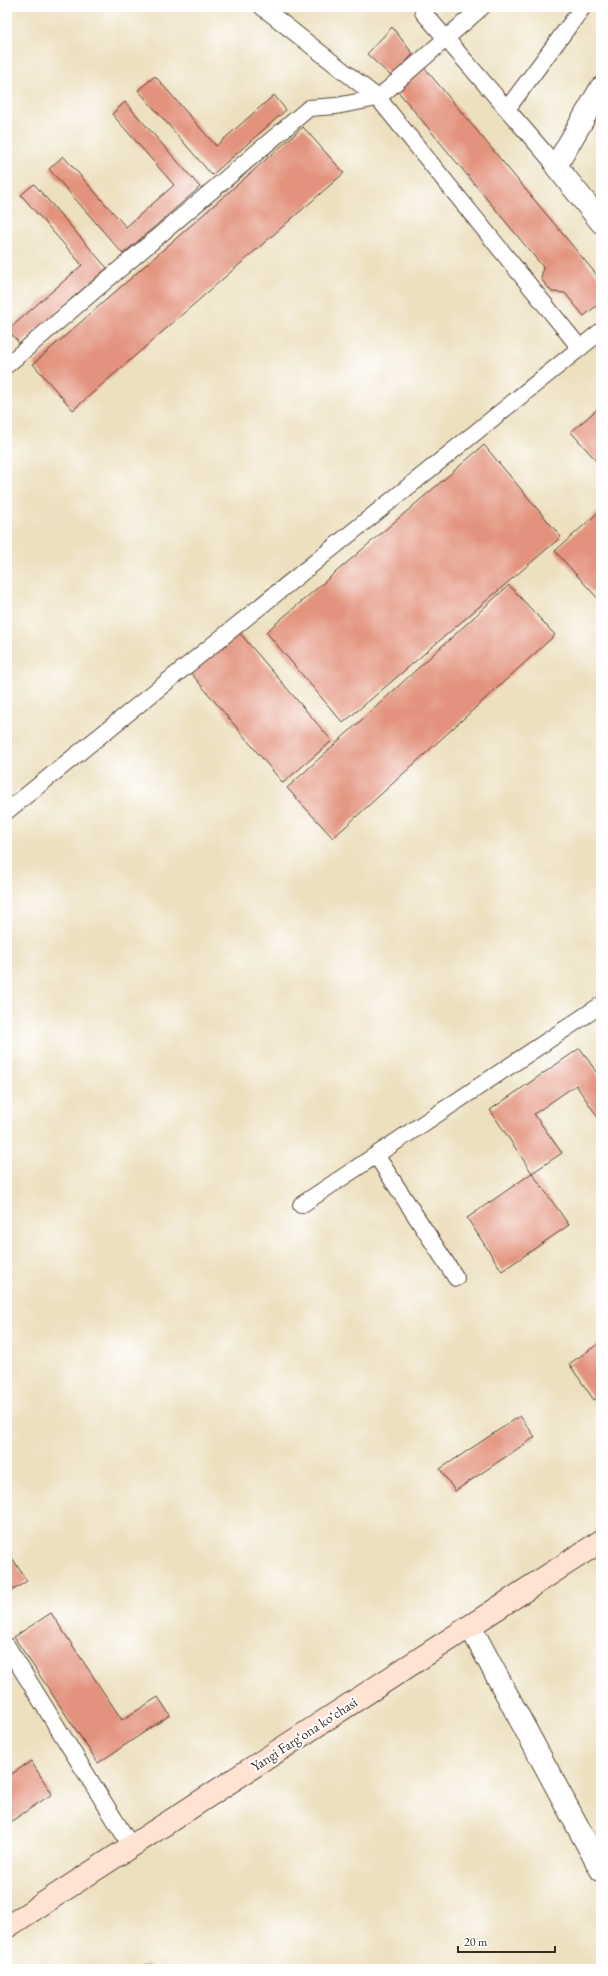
<svg xmlns="http://www.w3.org/2000/svg" width="608" height="1976" viewBox="0 0 608 1976" font-family="'EB Garamond',serif">
	<style>
		.building { fill: #e3937d }
		.lines { fill: none; stroke-linecap: round; stroke-linejoin: round }
		.service-casing { stroke: #564536; stroke-width: 18 }
		.minor-casing { stroke: #564536; stroke-width: 24 }
		.secondary-casing { stroke: #564536; stroke-width: 24 }
		.service { stroke: #fff; stroke-width: 16 }
		.minor { stroke: #fff; stroke-width: 22 }
		.secondary { stroke: #fee3d2; stroke-width: 22 }
		.labels { text-anchor: middle; dominant-baseline: central; stroke-width: 4; stroke-linejoin: round; paint-order: stroke }
		.street-label { font-size: 14px; fill: #3b2a1e; stroke: #fff }
	</style>
	<rect width="100%" height="100%" fill="#fff"/>
	<filter id="ink" filterUnits="userSpaceOnUse"><feTurbulence type="fractalNoise" baseFrequency=".025" numOctaves="2"/><feDisplacementMap in="SourceGraphic" scale="8" xChannelSelector="R" yChannelSelector="G"/><feConvolveMatrix kernelMatrix="1 2 1 2 8 2 1 2 1" color-interpolation-filters="sRGB"/></filter>
	<filter id="wash" filterUnits="userSpaceOnUse"><feTurbulence type="fractalNoise" baseFrequency=".012" numOctaves="4" result="noise"/><feDisplacementMap in="SourceGraphic" scale="16" xChannelSelector="R" yChannelSelector="G"/><feGaussianBlur stdDeviation="0.9" result="paint"/><feColorMatrix in="noise" values="0 0 0 0 0 0 0 0 0 0 0 0 0 0 0 0 0 1.4 0 .05"/><feComposite in="paint" operator="in"/></filter>
	<g filter="url(#wash)">
		<rect width="100%" height="100%" fill="#ede0bf"/>
		<g id="blocks">
			<g class="building">
				<path d="M392,27l21,27 -21,23 -25,-23z"/>
				<path d="M423,66l178,214v22l-17,14 -19,-23 -13,-1 -11,-13 2,-12 -147,-178z"/>
				<path d="M155,76l61,70 58,-51 12,15 -74,65 -74,-85z"/>
				<path d="M125,102l75,85 -77,67 -74,-85 14,-13 63,71 48,-42 -62,-71z"/>
				<path d="M303,127l41,46 -271,237 -40,-46z"/>
				<path d="M34,184l73,84 -87,76 -12,-14 74,-65 -61,-70z"/>
				<path d="M601,406v60l-30,-34z"/>
				<path d="M484,445l77,92 -218,186 -77,-91z"/>
				<path d="M601,510v92l-46,-51z"/>
				<path d="M509,585l46,50 -222,203 -46,-50z"/>
				<path d="M238,631l94,110 -49,42 -93,-111z"/>
				<path d="M580,1048l21,31v43l-25,-37 -42,29 28,39 -30,20 37,52 -67,46 -35,-53 65,-45 -42,-63z"/>
				<path d="M601,1342v53l-7,5 -25,-36z"/>
				<path d="M520,1416l15,21 -80,54 -15,-22z"/>
				<path d="M7,1550l20,31 -20,13z"/>
				<path d="M51,1613l71,107 36,-23 12,18 -72,48 -84,-126z"/>
				<path d="M31,1761l21,33 -45,30v-47z"/>
				<path d="M147,1964l3,5h-10z"/>
			</g>
		</g>
	</g>
	<g filter="url(#ink)">
		<use href="#blocks" fill-opacity="0" stroke="#564536" stroke-width="1"/>
		<g class="lines">
			<g class="service-casing">
				<g id="service">
					<path d="M262,7l116,91 202,250"/>
					<path d="M423,12l133,154"/>
					<path d="M507,109l76,-102"/>
					<path d="M7,365l302,-257 27,-2 42,-8 104,-91"/>
					<path d="M7,811l594,-480"/>
					<path d="M376,1155l80,123"/>
					<path d="M301,1205l300,-200"/>
					<path d="M7,1646l124,200"/>
				</g>
			</g>
			<g class="minor-casing">
				<g id="minor">
					<path d="M601,88l-45,78 45,56"/>
					<path d="M470,1626l131,244"/>
				</g>
			</g>
			<g class="secondary-casing">
				<path id="secondary" d="M7,1927l594,-386"/>
			</g>
			<use href="#service" class="service"/>
			<use href="#minor" class="minor"/>
			<use href="#secondary" class="secondary"/>
		</g>
	</g>
	<g class="labels">
		<g class="street-label">
			<text transform="translate(304 1734) rotate(-33)">Yangi Fargʻona koʻchasi</text>
		</g>
	</g>
	<rect width="608" height="1976" fill="none" stroke="#fff" stroke-width="24"/>
	<path d="M458 1946v6h97v-6" fill="none" stroke="#3b2a1e" stroke-width="2"/>
	<text x="464" y="1946" font-size="12" fill="#3b2a1e" stroke="#ffffff" stroke-width="3" paint-order="stroke">20 m</text>
</svg>
